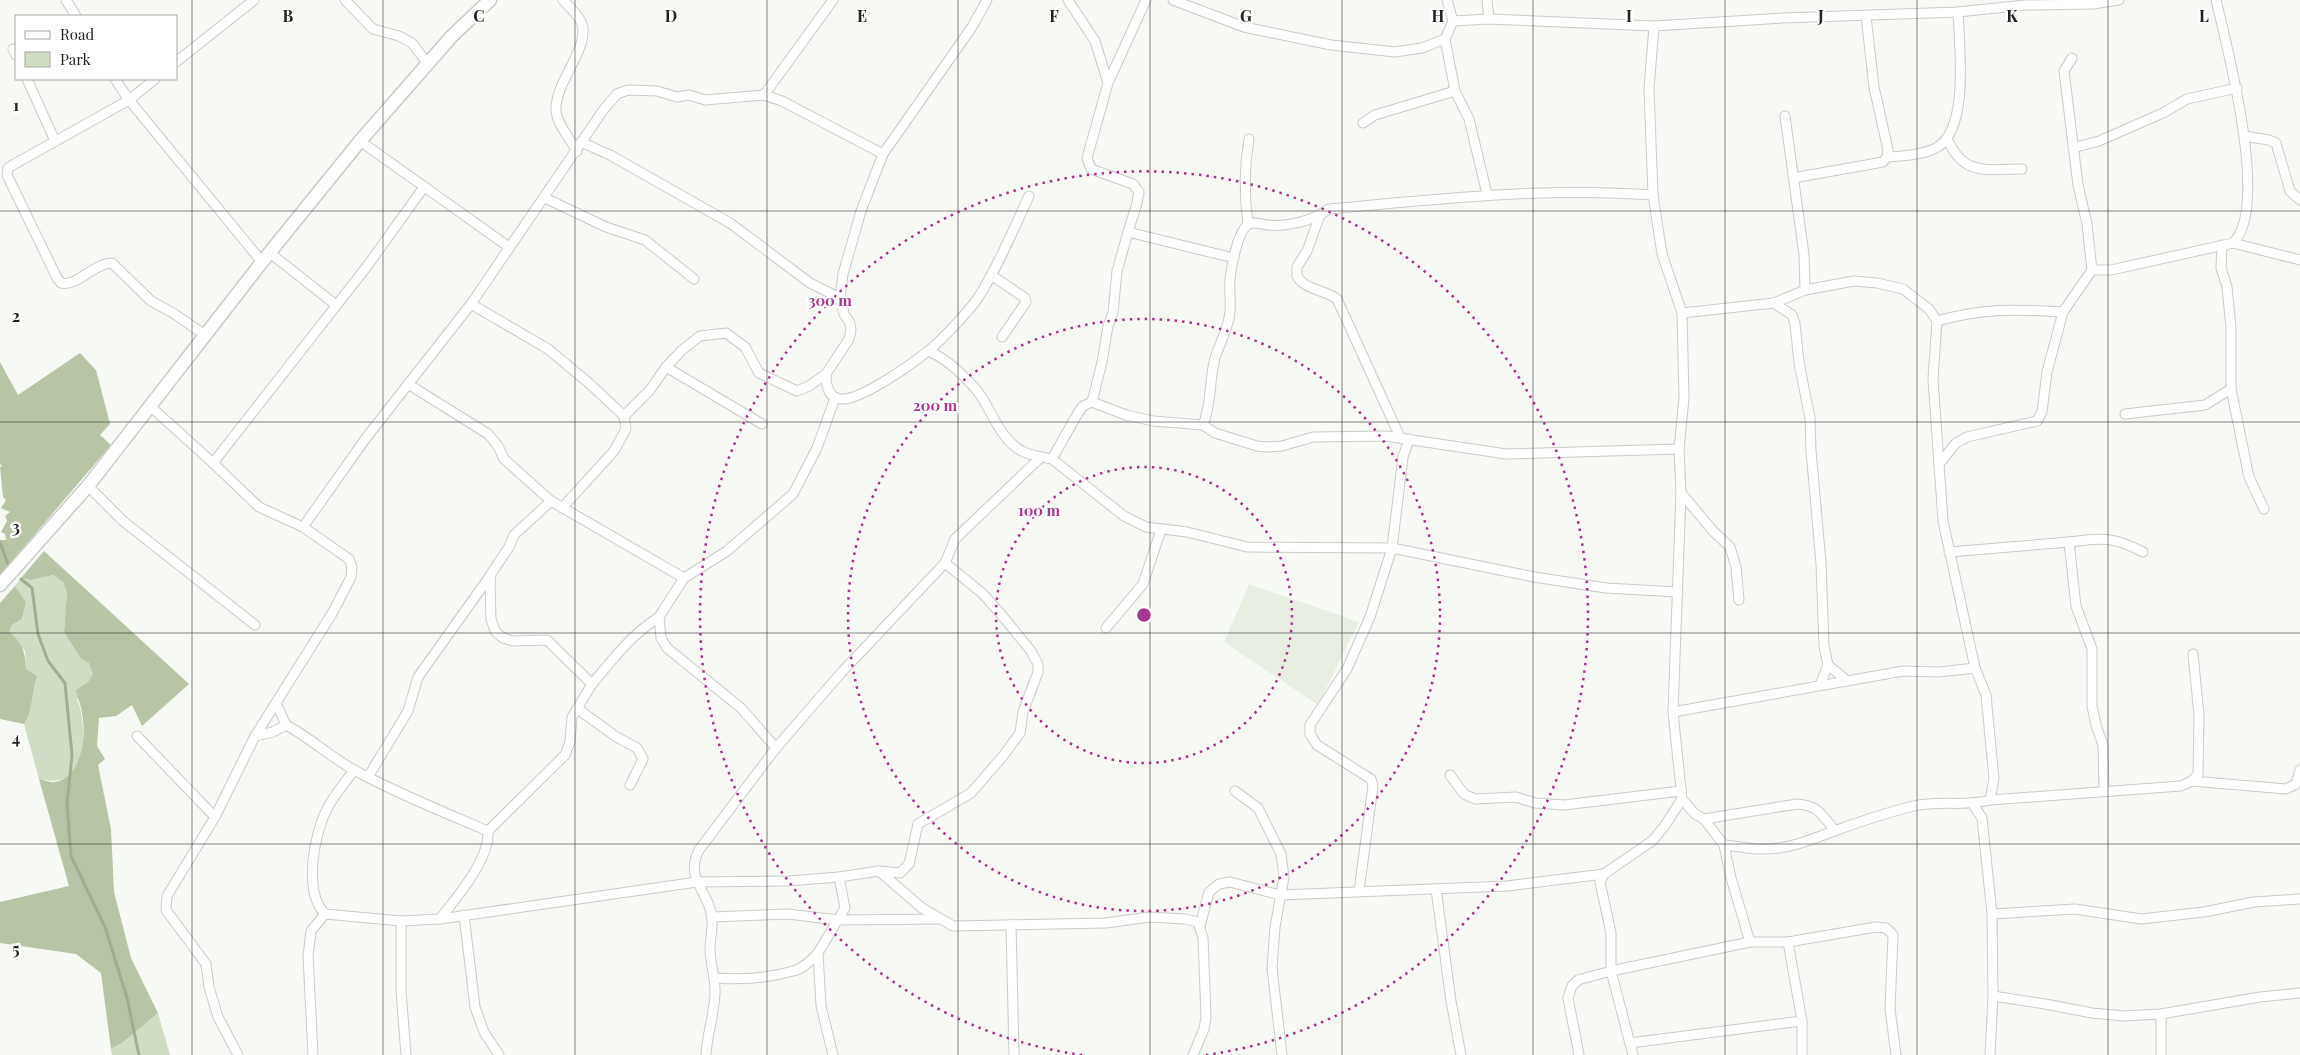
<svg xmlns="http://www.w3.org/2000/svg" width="2300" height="1055" viewBox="0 0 2300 1055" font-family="'Playfair Display',serif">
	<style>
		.built { fill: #e9eee3 }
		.green { fill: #d1dcc5 }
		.forest { fill: #b7c5a6 }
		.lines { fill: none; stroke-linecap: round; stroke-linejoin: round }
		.stream { stroke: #a1af90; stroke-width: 3 }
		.street-casing { stroke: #cbcdc9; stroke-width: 11 }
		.secondary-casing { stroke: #cbcdc9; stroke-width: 15 }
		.street { stroke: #fff; stroke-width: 9 }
		.secondary { stroke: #fff; stroke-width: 12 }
		.grid { fill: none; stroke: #222221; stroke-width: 1; stroke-opacity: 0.55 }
		.ring { fill: none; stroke: #a7348f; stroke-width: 2.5; stroke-dasharray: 2.5 5 }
		.grid-label { font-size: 16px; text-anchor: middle; font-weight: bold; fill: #222221; stroke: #fff; stroke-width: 5; stroke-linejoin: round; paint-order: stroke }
		.centre { fill: #a7348f; stroke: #fff; stroke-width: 2.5 }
		.ring-label { font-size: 15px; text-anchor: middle; font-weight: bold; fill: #a7348f; stroke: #fff; stroke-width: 5; stroke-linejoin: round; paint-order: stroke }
	</style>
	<rect width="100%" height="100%" fill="#f7f9f5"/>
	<path class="built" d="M1249,584l110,38 -41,83 -94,-63z"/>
	<g class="green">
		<path d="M55,575l8,7 4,11 -3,39 17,27 8,4 4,11 -16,26c9,17 9,62 -7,75 -10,8 -20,6 -31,4l-15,-55c10,-14 7,-32 12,-48l-10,-7 -1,-18 -16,-19 3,-7 10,-6 4,-17 -11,-16 6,-8 10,2z"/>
		<path d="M158,1013l12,42h-58l-1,-6 11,-6z"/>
	</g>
	<g class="forest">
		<path d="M80,353l16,17 14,54 -10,11 11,10 -111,130v-35h6l-1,-6 -4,-2 6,-11 -2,-5 5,-4 -9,-4 5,-8 -3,-3 -3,-30 2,-1 -2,-2v-102l18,33z"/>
		<path d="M44,551l145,133 -47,42 -10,-21 -16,11 -17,2 -2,28 8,13 -7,6 13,64 3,63 17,66 27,55 -36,30 -11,6 -10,-76 -25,-19 -76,-11v-41l69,-16 -30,-107c5,1 11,4 16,3 29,-5 32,-51 26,-74 -1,-6 -4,-11 -5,-18l12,-8 5,-8 -4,-11 -8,-4 -17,-27 3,-39 -4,-11 -9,-7 -23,5 -10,-2z"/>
		<path d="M15,586l11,16 -4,17 -10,6 -3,7c14,11 16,20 17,37l11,7c-6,16 -3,34 -13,48l-24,-5v-116z"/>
	</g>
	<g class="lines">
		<g class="stream">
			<path d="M0,542l8,22"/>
			<path d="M21,579l11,9 6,46 10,27 17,22 7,72 -5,49 4,52 34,71 22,71 12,57"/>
		</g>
		<g class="street-casing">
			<g id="street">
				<path d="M66,0l10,16"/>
				<path d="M345,0l28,29 26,7 13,7 16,21"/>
				<path d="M563,0c6,7 16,15 19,24 8,24 -28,59 -26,87 1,13 14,28 21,40"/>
				<path d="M1068,0l27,41 13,42"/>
				<path d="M1146,0l-38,83 -21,75 4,11 42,15 6,8 -2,11 -9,29 106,26"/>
				<path d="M1173,0l71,27 87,18 64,7 27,-4 23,-9 8,-18 -6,-21"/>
				<path d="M1487,0l2,19"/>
				<path d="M2216,0c11,47 54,208 17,243"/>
				<path d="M1453,21l36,-2 165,7 129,-8 175,-6 67,-7 68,-1 26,-4"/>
				<path d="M1654,26l-5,63 4,106 9,59 20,59 2,85 -5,51 2,44 -8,219 9,87 13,15 9,5 20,26 7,33 19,64h38l14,79v34"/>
				<path d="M1445,39l10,52 14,28 18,75"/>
				<path d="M13,49l3,6"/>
				<path d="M176,62l78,-62"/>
				<path d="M27,79l28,62"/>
				<path d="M115,79l14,21 133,162"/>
				<path d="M155,79l-26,21 -118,66 -3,2 -1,7 50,103 4,5c16,4 33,-20 51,-20l39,38 22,12 32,22"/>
				<path d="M764,95l69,-95"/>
				<path d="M1785,116l19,139 1,35"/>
				<path d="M1363,123l12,-8 80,-24"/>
				<path d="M2244,136l25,4 7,3 14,48 10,9"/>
				<path d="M1947,138c16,39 40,31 75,31"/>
				<path d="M360,141l149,106"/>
				<path d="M581,142l29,13 120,68 80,60 30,15"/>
				<path d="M2073,148l26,-7 64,-28 24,-14 50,-11"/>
				<path d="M1887,157c16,-1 35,-2 49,-9 34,-18 23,-103 22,-136"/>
				<path d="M1793,178l90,-16 4,-5 1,-7 -14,-63 -8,-71"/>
				<path d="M1653,195c-109,-8 -216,4 -324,14 -17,12 -41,18 -61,16 -6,0 -13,-4 -19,-1 -11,5 -18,44 -19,56 -1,10 1,21 0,31 -1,17 -10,31 -15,47 -6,22 -3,45 -12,67l12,8 42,13 9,1 16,-1 31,-9 73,-1 120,18 173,-5"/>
				<path d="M545,198l61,29 39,13 49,39"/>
				<path d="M1320,215l-13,36 -10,16v9c7,14 29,14 40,23l63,138"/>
				<path d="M1248,224c-4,-29 -4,-56 1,-85"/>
				<path d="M2222,245l-1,23 6,19 4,41v61l18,88 15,32"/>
				<path d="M270,253l66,52"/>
				<path d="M2092,270h19l122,-27 67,17"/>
				<path d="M991,275l34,23 1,4 -24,35"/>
				<path d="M1774,303l18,12 3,8 4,40 11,55 1,33 10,112 3,83 4,19 -8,20"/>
				<path d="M471,304l77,45 42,35 34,32 2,13 -12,22 -52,57"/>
				<path d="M1682,313l92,-10 31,-13 49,-9 23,2 26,6 26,20 8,12 -4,58 10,142 32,147 11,27 8,84 -4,21"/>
				<path d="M1937,321c46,-13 78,-12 126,-9"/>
				<path d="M929,351c19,9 39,27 52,45 11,17 21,45 41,55 9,5 20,6 30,8l72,57 22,11 41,5 60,15 145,1 142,29 72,11 72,4"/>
				<path d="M666,367l96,57"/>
				<path d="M826,374c0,11 2,25 16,25 19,1 70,-35 86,-48 12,-9 41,-40 50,-53 20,-31 35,-68 51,-102"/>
				<path d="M408,384l80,50 10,12 6,13 47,42 133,77"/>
				<path d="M1092,402l10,-40 6,-36 5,-13 4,-42 11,-39"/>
				<path d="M151,407l62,56 46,44 44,20 46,32 3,8 -1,10 -18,35 -78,124 -40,81 -48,79 -1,14 40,54 3,23 9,30 20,38"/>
				<path d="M2125,414l80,-9 26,-16"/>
				<path d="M624,416l26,-26 16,-23 16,-17 18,-14 26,-3 19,14 14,26 38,18 12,-5 17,-12 23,-35 2,-8 -1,-8 -6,-9 -4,-16 3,-24 18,-63 22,-57 89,-127 15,-27"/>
				<path d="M1052,459l26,-46 5,-7 9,-4 34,13 27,6 50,4"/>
				<path d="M213,463l155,-198 56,-78"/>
				<path d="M1939,464l17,-21 11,-6 70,-16 5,-9 5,-40 16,-60 29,-42 -5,-46 -9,-39 -14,-114 8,-13"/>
				<path d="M88,486l35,35 132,104"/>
				<path d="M1681,493l33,39 16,15 6,20 3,33"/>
				<path d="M303,527l63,-89 105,-134 133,-195 13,-15 11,-4 29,1 20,6 12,-2 16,5 59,-5 18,6 101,53"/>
				<path d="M2069,542c34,-4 43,-6 74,10"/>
				<path d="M1949,552l120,-10 7,64 16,43v57l4,19 7,20 1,46"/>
				<path d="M1106,628l37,-44 18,-54"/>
				<path d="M1828,665l18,15"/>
				<path d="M592,684c21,-25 39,-49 67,-67"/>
				<path d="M276,703l10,22c25,13 45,33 70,46 43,23 87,41 132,60"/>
				<path d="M578,709l37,27 22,12 6,11 -13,26"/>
				<path d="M1673,712l230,-41 36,1 36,-4"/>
				<path d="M137,736l78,81"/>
				<path d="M255,736l18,-4 13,-7"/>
				<path d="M776,748l-35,-40 -74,-60 -6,-10 -2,-21 25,-39 43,-27 66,-57 24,-46 18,-50"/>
				<path d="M354,770c-9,13 -20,25 -27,39 -13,25 -24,83 -2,105l76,7 39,-2c17,-22 50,-60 48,-88"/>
				<path d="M1450,775l14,19 11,5 41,-2 19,6 29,2 117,-14"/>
				<path d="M368,777l40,-66 10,-34 72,-101"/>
				<path d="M2192,781l6,-7 1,-59 -6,-61"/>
				<path d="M1235,791l23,17 23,46 3,23 -9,50 -3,41 10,87"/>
				<path d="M1972,803l10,15 10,96 1,82 -3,59"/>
				<path d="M1704,819l93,-15c21,1 25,11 38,27"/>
				<path d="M488,831l77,-76 5,-13 2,-25 20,-33 -45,-44 -34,1 -10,-3 -8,-7 -4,-12 -1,-35 1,-10 18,-27 5,-12 37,-34"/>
				<path d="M1724,845c14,1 29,5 42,4 24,0 49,-11 71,-19 25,-9 51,-18 77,-24 25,-6 52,1 76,-6l191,-14 11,-5 94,8 10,-5 4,-14"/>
				<path d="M879,871l43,37 31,18 153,-3 43,-6 36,2 13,3 5,16 3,79 -2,12 -11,26"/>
				<path d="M1436,889l15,112 10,54"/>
				<path d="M1359,891l14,-105 -2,-7 -54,-34 -7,-11v-9l37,-56 23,-52 22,-69 11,-91 6,-18"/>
				<path d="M1992,914l83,-5 66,10 63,-7 50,-10 46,-3"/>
				<path d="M464,915l11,92 9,25 15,23"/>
				<path d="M712,917l76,-3 50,6 103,-1"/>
				<path d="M440,919l257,-37 92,-1 50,-4 40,-6 21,2 9,-9 9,-40 53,-31 32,-37 17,-23 3,-21 15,-40v-8l-7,-13 -31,-38 -18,-20 -37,-30"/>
				<path d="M401,921v69l5,65"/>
				<path d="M1011,924l3,131"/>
				<path d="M1200,926l9,-34 10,-8 11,-2 50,13 227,-9 97,-12"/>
				<path d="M1788,942l88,-15 10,1 7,7 -3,74 6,46"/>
				<path d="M715,978c25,2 54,0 78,-7 10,-2 18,-11 25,-18"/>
				<path d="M1993,996l52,8 47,9 32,3 37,-2 99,-17 40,-4"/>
				<path d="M2161,1014v41"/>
				<path d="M1630,1043l172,-22"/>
				<path d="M313,1055l-5,-99 3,-25 14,-17"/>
				<path d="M706,1055c1,-21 8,-40 9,-61 1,-16 -5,-29 -5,-45 0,-10 3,-20 2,-30 -2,-27 -28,-40 -13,-69l77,-102 65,-75 104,-110 10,-24 86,-82"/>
				<path d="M833,1055l-12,-49 -3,-53 27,-45 -6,-31"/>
				<path d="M1579,1055l-11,-57 4,-12 6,-6 33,-9 139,-29"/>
				<path d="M1633,1055l-22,-84v-38l-11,-51 4,-8 48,-33 12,-14 18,-28"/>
			</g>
		</g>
		<g class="secondary-casing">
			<path id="secondary" d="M0,585l88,-99 174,-224 98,-121 92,-105 38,-36"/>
		</g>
		<use href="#street" class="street"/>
		<use href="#secondary" class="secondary"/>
	</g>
	<path class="grid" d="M192,0v1055M383,0v1055M575,0v1055M767,0v1055M958,0v1055M1150,0v1055M1342,0v1055M1533,0v1055M1725,0v1055M1917,0v1055M2108,0v1055M0,211h2300M0,422h2300M0,633h2300M0,844h2300"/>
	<g class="ring">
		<circle cx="1144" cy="615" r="148"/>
		<circle cx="1144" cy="615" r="296"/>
		<path d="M1082 1055A444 444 0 1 1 1206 1055"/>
	</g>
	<g class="grid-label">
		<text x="288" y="22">B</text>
		<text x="479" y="22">C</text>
		<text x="671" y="22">D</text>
		<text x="862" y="22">E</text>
		<text x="1054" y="22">F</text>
		<text x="1246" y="22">G</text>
		<text x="1438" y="22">H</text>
		<text x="1629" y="22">I</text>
		<text x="1821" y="22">J</text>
		<text x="2012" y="22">K</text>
		<text x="2204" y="22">L</text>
		<text x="16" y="111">1</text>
		<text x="16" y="322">2</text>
		<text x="16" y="533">3</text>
		<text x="16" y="744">4</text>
		<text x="16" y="955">5</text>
	</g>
	<circle cx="1144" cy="615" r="8" class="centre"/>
	<g class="ring-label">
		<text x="830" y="306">300 m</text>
		<text x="935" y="411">200 m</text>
		<text x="1039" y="516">100 m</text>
	</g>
	<rect x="15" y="15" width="162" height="65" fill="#ffffff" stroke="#a7a7a6"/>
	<rect x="25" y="31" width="25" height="8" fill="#ffffff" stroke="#a7a7a6"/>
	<text x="60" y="40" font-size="15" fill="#222221">Road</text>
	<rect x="25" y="52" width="25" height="15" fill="#d1dcc5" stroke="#a7a7a6"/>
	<text x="60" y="65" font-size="15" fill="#222221">Park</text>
</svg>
